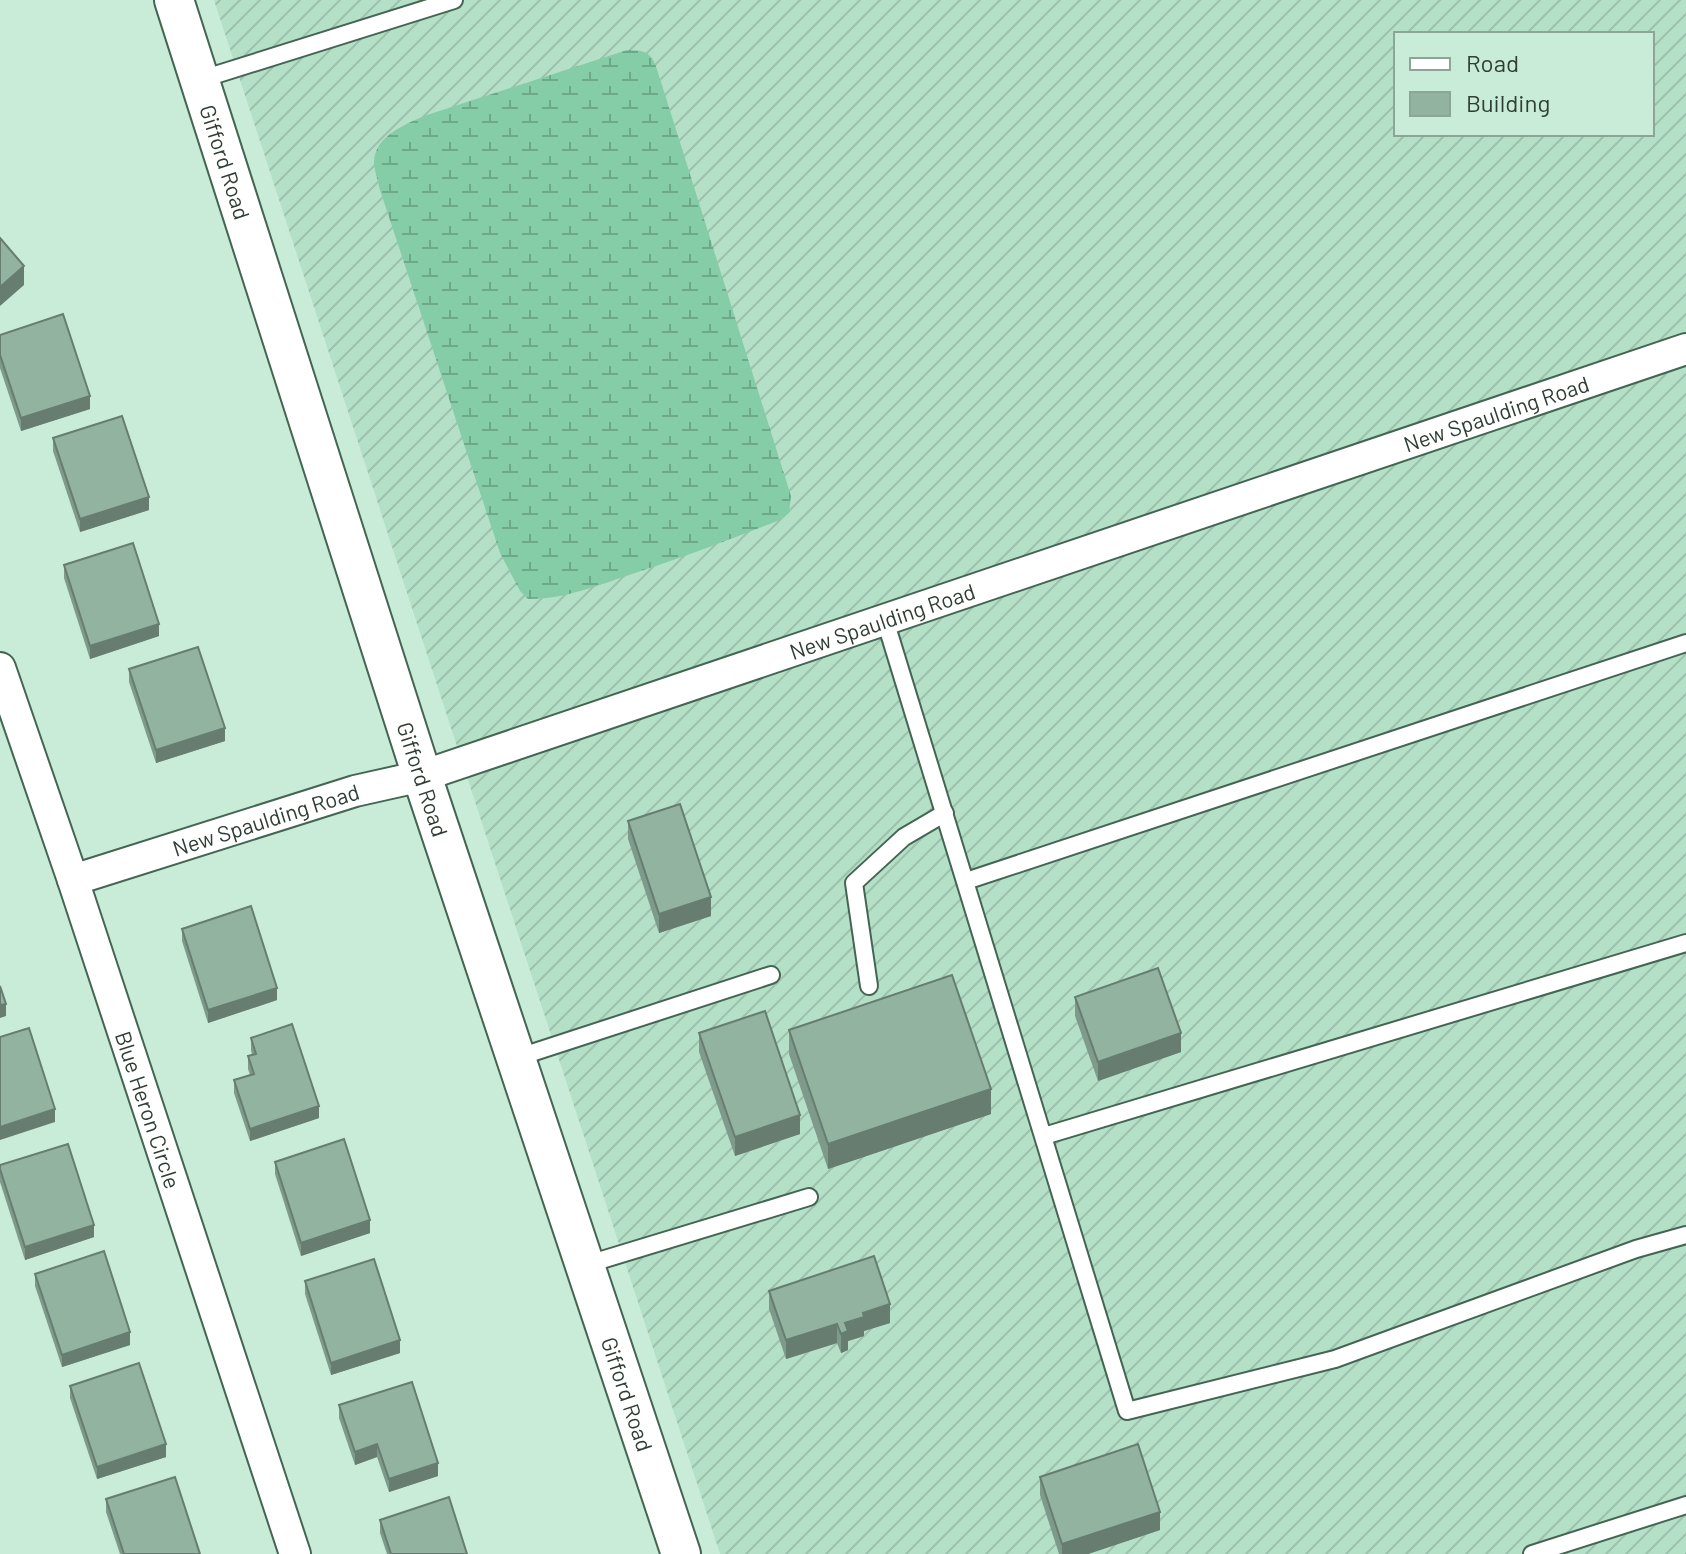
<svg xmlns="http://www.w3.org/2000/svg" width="1686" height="1554" viewBox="0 0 1686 1554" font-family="Barlow,sans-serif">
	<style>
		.industrial { fill: url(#industrial-furrows); fill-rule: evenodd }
		.wetland { fill: url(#wetland-marsh) }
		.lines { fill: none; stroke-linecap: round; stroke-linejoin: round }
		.service-casing { stroke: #446553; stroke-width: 20 }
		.minor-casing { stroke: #446553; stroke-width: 34 }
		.tertiary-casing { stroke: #446553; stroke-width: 42 }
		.service { stroke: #fff; stroke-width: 16 }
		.minor { stroke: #fff; stroke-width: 30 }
		.tertiary { stroke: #fff; stroke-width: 38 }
		.wall { fill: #7d9a8a }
		.shaded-wall { fill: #667d70 }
		.building { fill: #91b3a0; stroke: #667d70; stroke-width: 2 }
		.labels { text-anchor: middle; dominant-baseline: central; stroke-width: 6; stroke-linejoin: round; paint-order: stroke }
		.street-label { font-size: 22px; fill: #2f3e35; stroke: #c8ecd7 }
	</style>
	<defs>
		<pattern id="industrial-furrows" width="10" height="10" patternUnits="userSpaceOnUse" patternTransform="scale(2)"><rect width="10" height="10" fill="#b5e0c8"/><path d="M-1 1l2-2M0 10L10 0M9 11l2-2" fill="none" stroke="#9cc1ac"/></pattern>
		<pattern id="wetland-marsh" width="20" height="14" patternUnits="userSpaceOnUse" patternTransform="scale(2)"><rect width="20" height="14" fill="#85cda7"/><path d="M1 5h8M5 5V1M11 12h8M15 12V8" fill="none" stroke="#6da889"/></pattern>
	</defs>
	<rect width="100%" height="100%" fill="#c8ecd7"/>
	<path class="industrial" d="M214,0h1472v1554h-966zM1396,34h256v100h-256z"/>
	<path class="wetland" d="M627,50c28,-1 27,11 35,35l129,411 -2,17 -9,7c-48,19 -96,37 -145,53 -36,12 -69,26 -107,26l-8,-8 -20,-38 -121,-366c-1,-7 -5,-17 -5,-25 1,-26 30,-37 50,-46z"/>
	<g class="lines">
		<g class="service-casing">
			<g id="service">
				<path d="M199,80l255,-80"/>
				<path d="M885,620l242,791 208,-52 301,-110 50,-14"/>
				<path d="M966,881l720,-238"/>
				<path d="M869,986l-15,-103 50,-46 41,-24"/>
				<path d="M516,1058l255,-83"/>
				<path d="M1044,1136l642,-193"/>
				<path d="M585,1265l224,-68"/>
				<path d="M1532,1554l154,-49"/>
			</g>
		</g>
		<g class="minor-casing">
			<g id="minor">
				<path id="s1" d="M0,668l73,212 222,674"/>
				<path id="s2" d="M73,880l282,-89 67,-15 1264,-427"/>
			</g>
		</g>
		<g class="tertiary-casing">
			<g id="tertiary">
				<path id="s3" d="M174,0l248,776 259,778"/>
			</g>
		</g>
		<use href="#service" class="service"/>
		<use href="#minor" class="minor"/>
		<use href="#tertiary" class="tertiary"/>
	</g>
	<g class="wall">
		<path d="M0,335l90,74 -69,22 -21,-63z"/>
		<path d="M53,438l96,72 -69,22 -27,-81z"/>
		<path d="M64,565l95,71 -69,23 -26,-81z"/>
		<path d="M129,669l96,72 -69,22 -27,-81z"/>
		<path d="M628,821l83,95 -52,17 -31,-94z"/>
		<path d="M182,929l95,71 -69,23 -26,-82z"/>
		<path d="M1075,997l106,55 -83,29 -23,-65z"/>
		<path d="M789,1030l202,84 -163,55 -39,-115z"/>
		<path d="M699,1033l101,101 -65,22 -36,-104z"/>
		<path d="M251,1038l68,80 -69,23 -16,-48v-13l16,-5 -2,-6v-13l4,-1 -1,-5z"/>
		<path d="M275,1162l95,71 -69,23 -26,-82z"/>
		<path d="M0,1165l94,72 -69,23 -25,-78z"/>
		<path d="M35,1274l95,71 -68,22 -27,-81z"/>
		<path d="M305,1281l95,72 -69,22 -26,-81z"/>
		<path d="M769,1291l121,32 -26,8v5l-16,5v9l-7,3 -4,-10 -51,16 -17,-50z"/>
		<path d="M70,1386l96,71 -69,22 -27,-81z"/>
		<path d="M339,1405l99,71 -49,16 -12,-35 -22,8 -16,-47z"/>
		<path d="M1040,1477l120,53 -72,24h-29l-19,-59z"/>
		<path d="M106,1499l94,55h-80l-14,-42z"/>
		<path d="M380,1520l87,34h-80l-7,-21z"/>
	</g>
	<g class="shaded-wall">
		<path d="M24,266v19l-24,21v-19z"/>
		<path d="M90,396v13l-69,22v-13z"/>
		<path d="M149,497v13l-69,22v-13z"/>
		<path d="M159,624v12l-69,23v-13z"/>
		<path d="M225,728v13l-69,22v-13z"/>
		<path d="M711,897v19l-52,17v-19z"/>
		<path d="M277,988v12l-69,23v-13z"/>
		<path d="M6,1004v12l-6,2v-13z"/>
		<path d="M1181,1033v19l-83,29v-19z"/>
		<path d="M991,1089v25l-163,55v-25z"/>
		<path d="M319,1106v12l-69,23v-12z"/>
		<path d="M55,1109v13l-55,18v-13z"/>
		<path d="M800,1115v19l-65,22v-19z"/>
		<path d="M370,1220v13l-69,23v-13z"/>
		<path d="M94,1225v12l-69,23v-13z"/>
		<path d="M890,1304v19l-26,8v5l-16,5v9l-7,3v-19l4,-11 18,-10z"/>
		<path d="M837,1324v19l-51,16v-19z"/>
		<path d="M130,1332v13l-68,22v-12z"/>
		<path d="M400,1340v13l-69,22v-12z"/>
		<path d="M166,1444v13l-69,22v-12z"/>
		<path d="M377,1444v13l-22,8v-13z"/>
		<path d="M438,1463v13l-49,16v-13z"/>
		<path d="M1160,1512v18l-72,24h-26v-10z"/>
	</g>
	<g class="building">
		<path d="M0,238l24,28 -24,21z"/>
		<path d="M63,314l27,82 -69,22 -21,-63v-20z"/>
		<path d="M122,416l27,81 -69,22 -27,-81z"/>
		<path d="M133,543l26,81 -69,22 -26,-81z"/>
		<path d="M198,647l27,81 -69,22 -27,-81z"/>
		<path d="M680,804l31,93 -52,17 -31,-93z"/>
		<path d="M251,906l26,82 -69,22 -26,-81z"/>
		<path d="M1158,968l23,65 -83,29 -23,-65z"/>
		<path d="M952,975l39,114 -163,55 -39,-114z"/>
		<path d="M0,986l6,18 -6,1z"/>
		<path d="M765,1011l35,104 -65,22 -36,-104z"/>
		<path d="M292,1024l27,82 -69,23 -16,-49 20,-6 -6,-18 8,-2 -5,-16z"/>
		<path d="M29,1028l26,81 -55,18v-90z"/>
		<path d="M344,1139l26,81 -69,23 -26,-81z"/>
		<path d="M68,1144l26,81 -69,22 -25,-78v-4z"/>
		<path d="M104,1251l26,81 -68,23 -27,-81z"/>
		<path d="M874,1256l16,48 -27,9 1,4 -19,6 3,8 -7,3 -4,-10 -51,16 -17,-49z"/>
		<path d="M374,1259l26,81 -69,23 -26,-82z"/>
		<path d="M139,1363l27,81 -69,23 -27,-81z"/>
		<path d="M412,1382l26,81 -49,16 -12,-35 -22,8 -16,-47z"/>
		<path d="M1138,1444l22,68 -98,32 -22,-67z"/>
		<path d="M175,1477l25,77h-76l-18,-55z"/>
		<path d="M449,1497l18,57h-76l-11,-34z"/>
	</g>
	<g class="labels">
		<g class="street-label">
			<text stroke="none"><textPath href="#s3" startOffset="170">Gifford Road</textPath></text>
			<text stroke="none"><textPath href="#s2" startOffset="1498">New Spaulding Road</textPath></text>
			<text stroke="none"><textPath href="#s2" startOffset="850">New Spaulding Road</textPath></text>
			<text stroke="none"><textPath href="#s3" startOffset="818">Gifford Road</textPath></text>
			<text stroke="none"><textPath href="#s2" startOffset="202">New Spaulding Road</textPath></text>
			<text stroke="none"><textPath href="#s1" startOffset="466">Blue Heron Circle</textPath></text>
			<text stroke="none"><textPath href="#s3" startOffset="1466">Gifford Road</textPath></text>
		</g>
	</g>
	<rect x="1394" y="32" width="260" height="104" fill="#c8ecd7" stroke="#8ba696" stroke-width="2"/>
	<rect x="1410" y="58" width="40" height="12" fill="#ffffff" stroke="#8ba696" stroke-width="2"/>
	<text x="1466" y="72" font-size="24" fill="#2f3e35">Road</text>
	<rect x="1410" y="92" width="40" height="24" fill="#91b3a0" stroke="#8ba696" stroke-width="2"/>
	<text x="1466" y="112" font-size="24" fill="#2f3e35">Building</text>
</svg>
